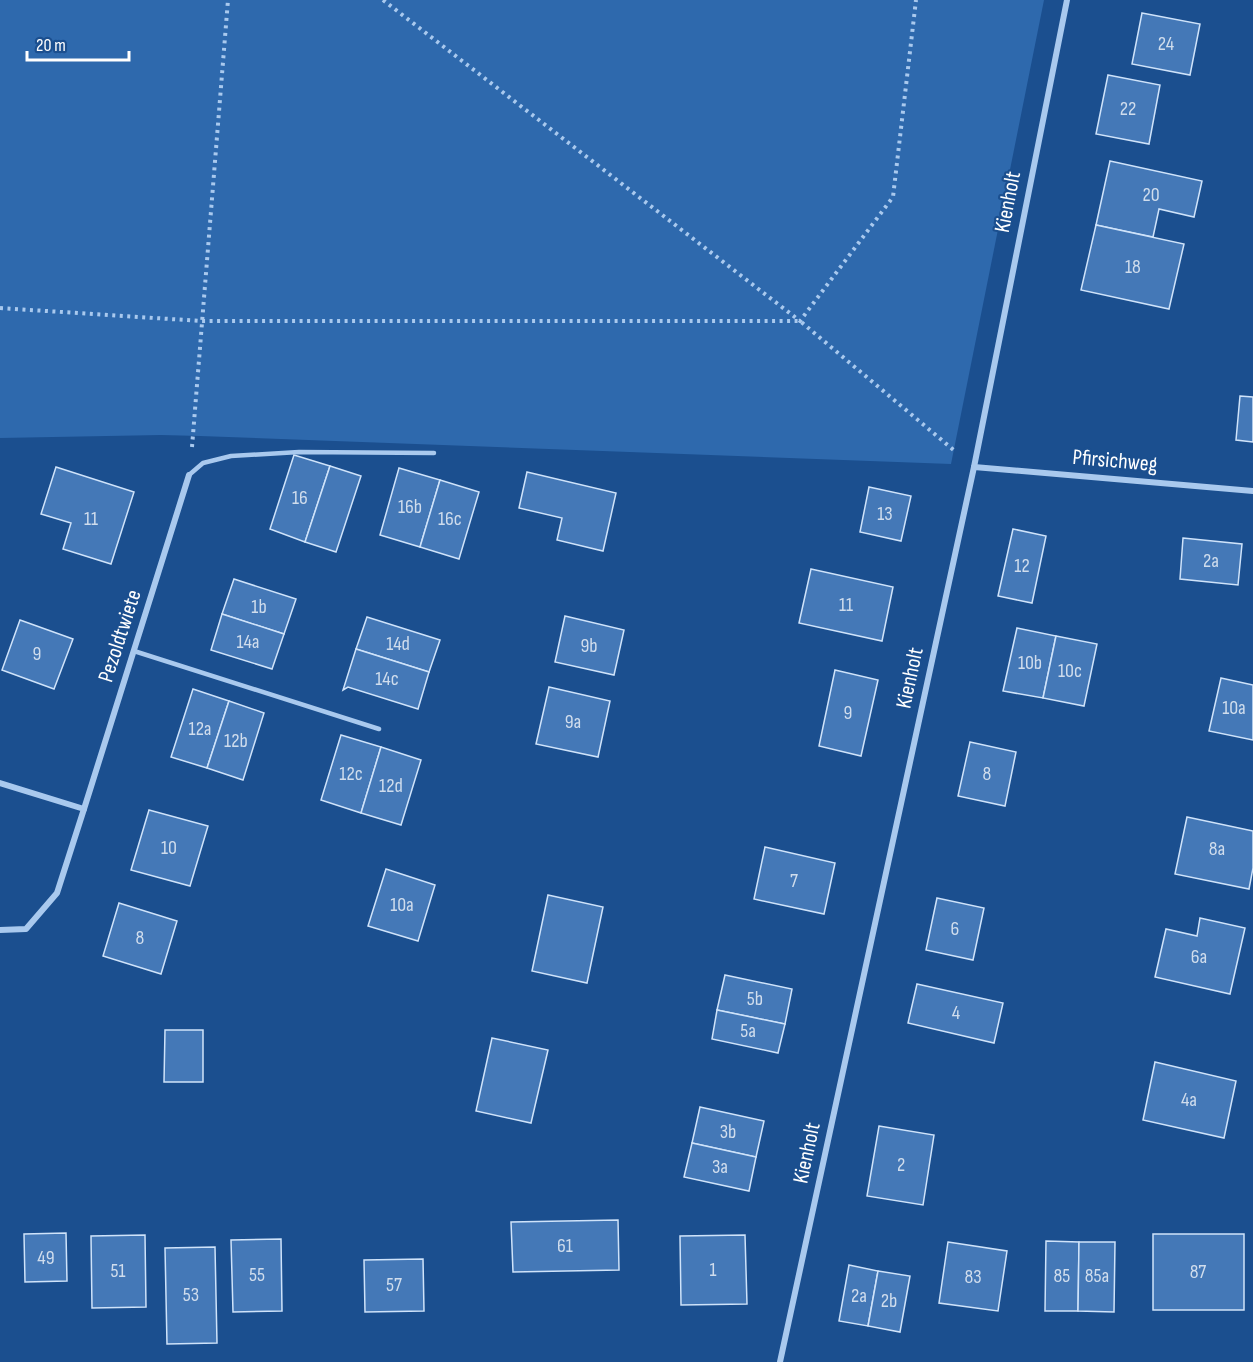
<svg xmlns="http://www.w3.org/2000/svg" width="1253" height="1362" viewBox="0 0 1253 1362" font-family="'Sofia Sans Condensed',sans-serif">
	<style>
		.green { fill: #2e69ad }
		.building { fill: #4478b7; stroke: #cfe3fa; stroke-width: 1.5 }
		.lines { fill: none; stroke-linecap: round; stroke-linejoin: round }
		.path { stroke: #a9c9ee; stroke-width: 4; stroke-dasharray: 3 4.5; stroke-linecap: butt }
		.lane { stroke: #a9c9ee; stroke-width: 4.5 }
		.street { stroke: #a9c9ee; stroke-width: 6 }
		.labels { text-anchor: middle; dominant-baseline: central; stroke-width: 4.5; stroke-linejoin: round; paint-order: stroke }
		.number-label { font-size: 20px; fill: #d0dded }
		.street-label { font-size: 22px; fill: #fff; stroke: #1b4f8f }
	</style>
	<rect width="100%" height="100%" fill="#1b4f8f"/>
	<path class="green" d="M0,0h1044l-93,464 -751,-28 -39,-1 -161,3z"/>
	<g class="building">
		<path d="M1142,13l58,11 -10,51 -58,-11z"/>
		<path d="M1108,75l52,10 -11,59 -53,-10z"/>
		<path d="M1110,161l92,20 -8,36 -35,-8 -6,28 -57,-12z"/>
		<path d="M1096,225l88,19 -15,65 -88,-19z"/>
		<path d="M1240,396l13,1v45l-17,-2z"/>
		<path d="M294,455l36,11 -25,76 -35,-13z"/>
		<path d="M330,466l31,10 -25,76 -31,-10z"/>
		<path d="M56,467l78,25 -23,72 -48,-15 8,-26 -30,-9z"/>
		<path d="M399,468l41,12 -20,67 -40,-12z"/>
		<path d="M527,472l89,21 -13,58 -46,-11 5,-22 -43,-10z"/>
		<path d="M440,480l39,12 -20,67 -39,-12z"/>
		<path d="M869,487l42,9 -10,45 -41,-9z"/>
		<path d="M1013,529l33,7 -14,67 -34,-7z"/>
		<path d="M1183,538l59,6 -4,41 -58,-6z"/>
		<path d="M811,569l82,18 -11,54 -83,-18z"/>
		<path d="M234,579l62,20 -12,35 -62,-20z"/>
		<path d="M222,614l62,20 -12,35 -61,-19z"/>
		<path d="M565,616l59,14 -10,45 -59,-13z"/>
		<path d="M367,617l73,23 -11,32 -73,-23z"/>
		<path d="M20,620l53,19 -19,50 -52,-19z"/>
		<path d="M1017,628l39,8 -13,62 -40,-7z"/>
		<path d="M1056,636l41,8 -13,62 -41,-8z"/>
		<path d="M356,649l73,23 -11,37 -70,-22 -5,3z"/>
		<path d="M835,670l43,10 -17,76 -42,-10z"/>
		<path d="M1221,678l32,7v55l-44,-9z"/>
		<path d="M549,687l61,14 -12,56 -62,-13z"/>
		<path d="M193,689l36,12 -22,67 -36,-11z"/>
		<path d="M229,701l35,12 -21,67 -36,-12z"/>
		<path d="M341,735l40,12 -20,66 -40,-13z"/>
		<path d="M970,742l46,10 -11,54 -47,-10z"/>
		<path d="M381,747l40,13 -20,65 -40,-12z"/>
		<path d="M149,810l59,16 -18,60 -59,-16z"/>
		<path d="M1187,817l66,14v37l-4,21 -74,-15z"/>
		<path d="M765,847l70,16 -11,51 -70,-15z"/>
		<path d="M386,869l49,16 -17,56 -50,-15z"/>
		<path d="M548,895l55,12 -16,76 -55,-12z"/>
		<path d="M937,898l47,10 -11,52 -47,-10z"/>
		<path d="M119,903l58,18 -16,53 -58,-18z"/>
		<path d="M1200,918l45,10 -15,66 -75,-17 11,-48 31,7z"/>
		<path d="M725,975l67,14 -7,35 -68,-14z"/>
		<path d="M917,984l86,19 -9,40 -86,-20z"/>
		<path d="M717,1010l68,14 -7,29 -66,-14z"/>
		<path d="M165,1030h38v52h-39z"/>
		<path d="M492,1038l56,12 -17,73 -55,-12z"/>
		<path d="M1155,1062l81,19 -12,57 -81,-18z"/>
		<path d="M700,1107l64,14 -8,36 -64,-14z"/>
		<path d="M879,1126l55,9 -11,70 -56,-9z"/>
		<path d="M692,1143l64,14 -7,34 -65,-14z"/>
		<path d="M618,1220l1,50 -106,2 -2,-50z"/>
		<path d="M66,1233l1,48 -42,1 -1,-48z"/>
		<rect x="1153" y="1234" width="91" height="76"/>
		<path d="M145,1235l1,72 -54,1 -1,-72z"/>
		<path d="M745,1235l2,69 -66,1 -1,-69z"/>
		<path d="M281,1239l1,72 -49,1 -2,-72z"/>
		<path d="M1046,1241l33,1 -1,69h-33z"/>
		<path d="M948,1242l59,9 -9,60 -59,-8z"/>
		<path d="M1079,1242h36l-1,70 -36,-1z"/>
		<path d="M215,1247l2,96 -50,1 -2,-96z"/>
		<path d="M423,1259l1,52 -59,1 -1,-52z"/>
		<path d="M849,1265l29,6 -10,55 -29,-5z"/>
		<path d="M878,1271l32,5 -10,56 -32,-6z"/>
	</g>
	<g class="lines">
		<g class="path">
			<path d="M383,0l417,321 93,-124 23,-197"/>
			<path d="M0,308l201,13h599l156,131"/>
			<path d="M192,447l36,-447"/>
		</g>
		<g class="lane">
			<path d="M189,475l14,-12 28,-7 68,-4 135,1"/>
			<path d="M134,651l245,78"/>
		</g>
		<g class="street">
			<path d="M974,467l279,24"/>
			<path d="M0,783l84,26 -27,84 -31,36 -26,1"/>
			<path d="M84,809l105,-334"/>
			<path d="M780,1362l194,-895 93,-467"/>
		</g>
	</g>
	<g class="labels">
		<g class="number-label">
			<text x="1166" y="44">24</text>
			<text x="1128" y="109">22</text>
			<text x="1151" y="195">20</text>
			<text x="1133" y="267">18</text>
			<text x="300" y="498">16</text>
			<text x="410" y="507">16b</text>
			<text x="885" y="514">13</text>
			<text x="91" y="519">11</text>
			<text x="450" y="519">16c</text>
			<text x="1211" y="561">2a</text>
			<text x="1022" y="566">12</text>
			<text x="846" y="605">11</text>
			<text x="259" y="607">1b</text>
			<text x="248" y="642">14a</text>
			<text x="398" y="644">14d</text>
			<text x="589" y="646">9b</text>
			<text x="37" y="654">9</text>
			<text x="1030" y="663">10b</text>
			<text x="1070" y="671">10c</text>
			<text x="387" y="679">14c</text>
			<text x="1234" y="708">10a</text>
			<text x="848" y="713">9</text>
			<text x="573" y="722">9a</text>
			<text x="200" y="729">12a</text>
			<text x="236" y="741">12b</text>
			<text x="351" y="774">12c</text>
			<text x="987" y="774">8</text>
			<text x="391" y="786">12d</text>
			<text x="169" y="848">10</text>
			<text x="1217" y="849">8a</text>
			<text x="794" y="881">7</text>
			<text x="402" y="905">10a</text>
			<text x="955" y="929">6</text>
			<text x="140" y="938">8</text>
			<text x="1199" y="957">6a</text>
			<text x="755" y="999">5b</text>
			<text x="956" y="1013">4</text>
			<text x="748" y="1031">5a</text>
			<text x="1189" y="1100">4a</text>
			<text x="728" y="1132">3b</text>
			<text x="901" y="1165">2</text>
			<text x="720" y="1167">3a</text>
			<text x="565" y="1246">61</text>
			<text x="46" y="1258">49</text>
			<text x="713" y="1270">1</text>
			<text x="118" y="1271">51</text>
			<text x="1198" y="1272">87</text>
			<text x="257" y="1275">55</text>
			<text x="1062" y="1276">85</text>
			<text x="1097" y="1276">85a</text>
			<text x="973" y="1277">83</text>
			<text x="394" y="1285">57</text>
			<text x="191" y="1295">53</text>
			<text x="859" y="1296">2a</text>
			<text x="889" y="1301">2b</text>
		</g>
		<g class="street-label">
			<text transform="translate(1008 202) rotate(-79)">Kienholt</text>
			<text transform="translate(1115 461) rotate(5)">Pfirsichweg</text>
			<text transform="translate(120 636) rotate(-72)">Pezoldtwiete</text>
			<text transform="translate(910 678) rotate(-78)">Kienholt</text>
			<text transform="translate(807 1153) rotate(-78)">Kienholt</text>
		</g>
	</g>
	<path d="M27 51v9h102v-9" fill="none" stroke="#ffffff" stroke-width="3"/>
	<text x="36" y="51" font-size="18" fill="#ffffff" stroke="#1b4f8f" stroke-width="4.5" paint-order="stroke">20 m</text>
</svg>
